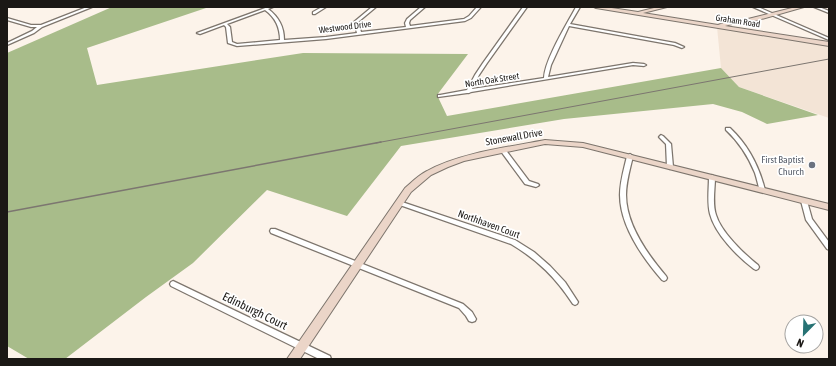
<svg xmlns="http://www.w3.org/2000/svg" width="836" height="366" viewBox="0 0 836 366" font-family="'Asap Condensed',sans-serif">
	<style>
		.built { fill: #f3e4d6 }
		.forest { fill: #a8bc8a }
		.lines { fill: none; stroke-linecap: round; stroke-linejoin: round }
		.street-casing { stroke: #7d756d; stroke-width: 2.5 }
		.secondary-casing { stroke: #7d756d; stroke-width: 2 }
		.street { fill: #fff; fill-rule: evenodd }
		.secondary { fill: #ebd5c8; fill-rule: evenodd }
		.rail-far1 { stroke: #7c7670; stroke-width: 1 }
		.rail { stroke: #7c7670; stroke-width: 1.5 }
		.worship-dot { fill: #6b7280; stroke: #fff; stroke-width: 1.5 }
		.labels { text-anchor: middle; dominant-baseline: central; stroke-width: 3.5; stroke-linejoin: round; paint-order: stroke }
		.far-street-label { font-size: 9px; fill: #1b1815; stroke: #fff }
		.street-label { font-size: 10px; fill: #1b1815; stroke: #fff }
		.worship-label { font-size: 10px; fill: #5b616d; stroke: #fff; text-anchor: end }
		.near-street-label { font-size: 12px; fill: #1b1815; stroke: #fff }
	</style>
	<rect width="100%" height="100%" fill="#fcf3ea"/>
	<path class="built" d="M717,27l112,17v74l-90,-31 -18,-19z"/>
	<path class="forest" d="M112,7h97l-122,41 10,37 206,-32 165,1 -31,41 10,21 274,-48 18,19 79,28 -51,9 -25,-12 -29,-8 -149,15 -163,27 -54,70 -80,-26 -74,73 -47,34 -81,62h-36l-22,-13v-293z"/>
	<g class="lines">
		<g class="street-casing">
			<g id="street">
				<path d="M87,7h5l-50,20 -8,6 -27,12v-2l25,-12 5,-4h-6l-24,-7v-2l24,7h10z"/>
				<path d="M268,7h5l-5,2c11,8 16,18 16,31l42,-3 31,-4 -3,-11 18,-15h4l-18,15 3,10 45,-5 -1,-4 2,-4 14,-12h4l-15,13 -1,3 1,3 54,-7 5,-3 8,-9h4l-10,11 -6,3 -139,18 -89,7 -9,-3 -2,-16 -2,-2 -24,9 -3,-1zM265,10c11,8 15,18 15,30l-43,4 -5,-2 -2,-15 -3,-3z"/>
				<path d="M322,7h4l-11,7h-2v-2z"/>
				<path d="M523,7h4l-40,56 -8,12 -7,14 72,-11c1,-19 23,-54 32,-71h4l-10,17 105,19 9,4 -2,1 -8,-3 -105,-19 -18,39 -3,12 85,-14 11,1 2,1 -2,1 -11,-1 -162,27 -2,1h-2l-29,4v-2h2l27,-5 8,-15 8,-12z"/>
				<path d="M753,7h5l71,31v2z"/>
				<path d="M814,7h5l10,4v2z"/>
				<path d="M726,128h4c18,17 29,38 35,62l-1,1h-4c-2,-6 -3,-12 -5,-18 -7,-17 -16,-31 -29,-43z"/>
				<path d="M661,135l2,1 8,8 2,23 -1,1 -2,1 -3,-2 -1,-23 -7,-7z"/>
				<path d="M503,148l2,1 24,32 9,3 1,1 -1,1 -2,1 -11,-3 -25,-34z"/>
				<path d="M630,154l3,2c-3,13 -7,26 -7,39 0,30 22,60 40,81l1,2 -1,2 -2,1 -2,-1c-19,-22 -42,-54 -42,-85 0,-13 4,-26 7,-39z"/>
				<path d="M712,175l3,2c0,12 -3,26 1,38 5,17 28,39 42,50l1,2 -1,2 -2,1 -2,-1c-16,-12 -39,-35 -44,-55 -3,-12 -1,-25 -1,-37z"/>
				<path d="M804,199l2,1 1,1 5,18 17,23v8l-2,-1 -21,-29 -5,-19 1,-1z"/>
				<path d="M399,201l116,39 19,12 16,14 15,16 13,20 -1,2 -2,1 -2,-1c-17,-26 -35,-44 -62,-60l-114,-40 -1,-1 1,-1z"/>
				<path d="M271,229h4l188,75 9,8 4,7 -1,2 -3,1 -3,-1 -3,-5 -7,-8 -188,-75 -1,-2z"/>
				<path d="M173,281l157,75 1,3h-12l-148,-73 -1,-2 1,-2z"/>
			</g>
		</g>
		<g class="secondary-casing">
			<g id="secondary">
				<path d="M594,7h11l33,5 20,-5h9l-24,6 75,12 14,-5h12l52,-13h8l-60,17h-12l-7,2 104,16v4l-233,-38z"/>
				<path d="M545,140l38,3 246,61v6l-246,-63 -38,-3 -81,17 -16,6 -17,8 -20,17 -111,167h-13l118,-171c7,-6 14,-13 22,-17 32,-18 82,-24 118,-31z"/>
			</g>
		</g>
		<use href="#street" class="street"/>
		<use href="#secondary" class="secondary"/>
		<path class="rail-far1" d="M376,143l453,-84"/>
		<path class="rail" d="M7,212l374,-70"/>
	</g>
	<circle class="worship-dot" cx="812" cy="165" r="4"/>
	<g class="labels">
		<g class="far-street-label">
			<text transform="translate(738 21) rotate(9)">Graham Road</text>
			<text transform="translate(345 27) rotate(-7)">Westwood Drive</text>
			<text transform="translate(492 80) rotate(-9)">North Oak Street</text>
		</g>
		<g class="street-label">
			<text transform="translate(514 137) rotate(-10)">Stonewall Drive</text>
			<text transform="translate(489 224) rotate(20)">Northhaven Court</text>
		</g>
		<g class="worship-label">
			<text x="804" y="159">First Baptist<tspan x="804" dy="12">Church</tspan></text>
		</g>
		<g class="near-street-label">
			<text transform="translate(255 311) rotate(26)">Edinburgh Court</text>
		</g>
	</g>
	<rect width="836" height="366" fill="none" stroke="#1b1815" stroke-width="16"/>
	<g transform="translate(804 334) rotate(203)"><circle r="19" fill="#ffffff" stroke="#a4a3a1"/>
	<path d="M0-3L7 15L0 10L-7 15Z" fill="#277274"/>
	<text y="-6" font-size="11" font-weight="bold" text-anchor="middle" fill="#1b1815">N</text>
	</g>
</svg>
